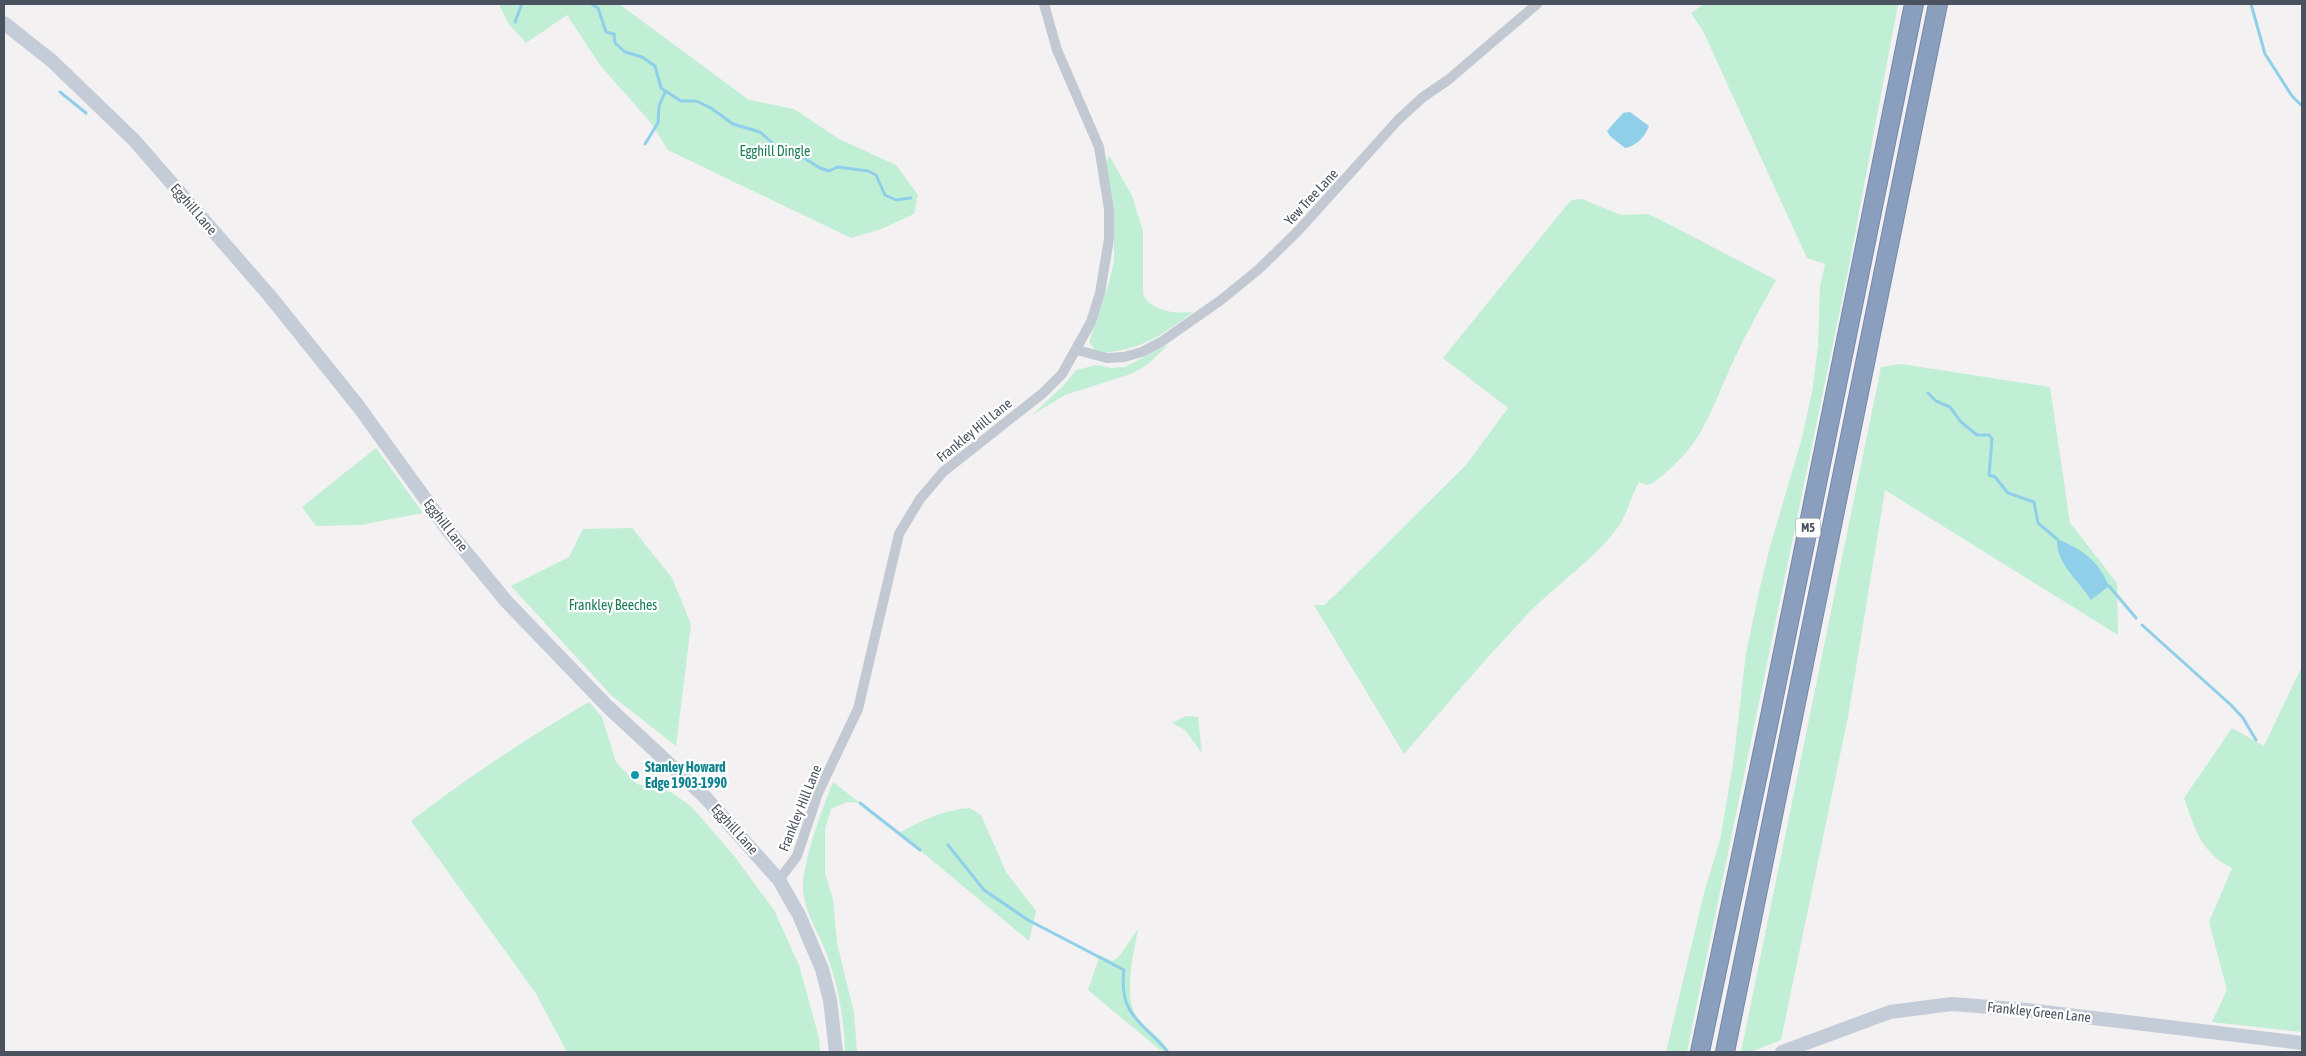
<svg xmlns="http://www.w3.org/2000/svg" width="2306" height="1056" viewBox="0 0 2306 1056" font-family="'Asap Condensed',sans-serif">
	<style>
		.green { fill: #c1efd6 }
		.water { fill: #8fcfea }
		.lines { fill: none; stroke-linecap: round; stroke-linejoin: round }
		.stream { stroke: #8fcfea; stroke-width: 3 }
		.highway-casing { stroke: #7589a9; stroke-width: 20 }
		.street { stroke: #c2c9d2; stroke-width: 10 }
		.secondary { stroke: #c4ccd8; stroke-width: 14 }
		.highway { stroke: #8a9ebe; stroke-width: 18 }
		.culture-dot { fill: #0f9aa8; stroke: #fff; stroke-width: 2 }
		.labels { text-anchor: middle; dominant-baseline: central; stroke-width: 4.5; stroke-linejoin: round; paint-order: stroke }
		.shield { fill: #fff; stroke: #80868e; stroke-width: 1 }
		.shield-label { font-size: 12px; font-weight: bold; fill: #49525e }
		.park-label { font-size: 14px; fill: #1a7e55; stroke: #fff }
		.street-label { font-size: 14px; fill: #49525e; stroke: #fff }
		.culture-label { font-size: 14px; font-weight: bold; fill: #0d838f; stroke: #fff; text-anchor: start }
	</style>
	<rect width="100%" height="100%" fill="#f3f1f1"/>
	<g class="green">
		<path d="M499,4h120l130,96 45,9 45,30 57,26 22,30 -4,19 -33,15 -30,9 -183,-88 -17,-27 -51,-58 -33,-50 -41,28 -18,-20z"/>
		<path d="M1704,4h194l-49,262 -162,786h-21l38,-159 16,-53 13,-75 13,-112 13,-61 10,-42 33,-112 10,-46 6,-46 2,-59 5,-23 -18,-6 -104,-227 -12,-18z"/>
		<path d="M1109,155l23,41 11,35v63c8,18 34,20 50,18 -29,22 -57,42 -96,40l-8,-10 20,-59 5,-22v-53l-8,-43z"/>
		<path d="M1582,199l39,16 27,-1 9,4 119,62c-16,29 -32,57 -45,86 -24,53 -28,79 -78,117l-6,2 -8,-3c-9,16 -12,34 -23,48 -26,33 -62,56 -91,87 -42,44 -81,91 -121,137l-90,-149h10l9,-8 133,-132 42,-57 -65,-50 128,-158z"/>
		<path d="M1169,344l-22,21 -16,9 -66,21 -33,20 31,-29 13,-16 21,-5 14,3 14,-1z"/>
		<path d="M1901,364l149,23 20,136 47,60 1,52 -233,-145 -37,227 -67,323 -30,12h-10l140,-685z"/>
		<path d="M376,448l47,65 -62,12 -45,1 -14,-19z"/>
		<path d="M632,528l40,50 19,46 -15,122 -64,-50 -101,-110 58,-29 14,-28z"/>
		<path d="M2302,666v366l-90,-10 15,-32 -18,-68 23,-54c-31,-15 -37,-39 -48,-70l48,-70 32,18z"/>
		<path d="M589,702l13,15 14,45 21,22 34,8 21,15 43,50 39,53 25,55 20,73 1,14h-253l-32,-60 -124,-171c57,-44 116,-83 178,-119z"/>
		<path d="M1186,716l12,1 4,36 -17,-23 -13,-7z"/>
		<path d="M833,782l27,21 -13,-1 -16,7 -6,20v44l8,26 4,44 17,70 3,39h-12c-1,-36 -8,-74 -22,-107 -8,-19 -18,-33 -20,-54 -2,-25 20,-85 30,-109z"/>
		<path d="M970,808l11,7 25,57 30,39 -7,30 -130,-108c24,-13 43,-23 71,-25z"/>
		<path d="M1138,929c-4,24 -17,73 2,92 10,11 22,16 28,31l-9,-3 -71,-59 12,-35 12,6 6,-3z"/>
	</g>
	<g class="water">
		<path d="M1630,112l19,14c-4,11 -13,20 -24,22l-15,-12 -3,-5 16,-18z"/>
		<path d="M2057,539c26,11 41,21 52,47l-18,14c-12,-20 -35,-35 -34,-61z"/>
	</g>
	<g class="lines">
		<g class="stream">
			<path d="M591,4l7,4 8,24 8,2 1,9 10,9 17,5 13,9 6,22 20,13h15l15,7 22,16 27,8 18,16 23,8 19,12 9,3 9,-4 30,4 8,4 9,20 11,5 15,-2"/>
			<path d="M2251,4l14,50 27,42 10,10"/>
			<path d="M515,22l7,-18"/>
			<path d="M60,92l26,21"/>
			<path d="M645,144l13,-21 1,-17 6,-14"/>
			<path d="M1928,393l8,8 14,6 11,15 16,13h12l3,4 -3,36 6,2 13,16 26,9 4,21 19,16"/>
			<path d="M2109,586l27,32"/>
			<path d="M2142,625l89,80 12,13 13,22"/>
			<path d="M860,803l60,47"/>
			<path d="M948,845l36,45 44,30 96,50c-6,46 20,53 44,82"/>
		</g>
		<g class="highway-casing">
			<g id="highway">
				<path d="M1700,1052l68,-326 146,-722"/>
				<path d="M1725,1052l213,-1048"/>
			</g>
		</g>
		<g class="street">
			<path d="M1077,350l30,8 17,-1 18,-5 19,-10 60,-42 38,-31 39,-38 100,-111 25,-23 25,-17 89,-76"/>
			<path d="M779,880l18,-24 21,-63 40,-84 41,-175 21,-35 23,-27 100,-79 19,-19 29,-52 9,-29 9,-54v-30l-10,-62 -42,-97 -13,-46"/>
		</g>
		<g class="secondary">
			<path d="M4,23l48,38 82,79 135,155 90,112 88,122 59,72 102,106 97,90 74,83 20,35 23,54 8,31 6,52"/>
			<path d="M1782,1052l108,-40 62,-8 75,6 275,33"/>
		</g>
		<use href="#highway" class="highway"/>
	</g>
	<circle class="culture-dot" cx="635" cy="775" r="5"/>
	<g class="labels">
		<rect class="shield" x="1795.5" y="518.5" width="25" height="19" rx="4"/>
		<g class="shield-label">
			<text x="1808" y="528">M5</text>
		</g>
		<g class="park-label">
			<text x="775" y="151">Egghill Dingle</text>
			<text x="613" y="605">Frankley Beeches</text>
		</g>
		<g class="street-label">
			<text transform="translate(1311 197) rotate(-47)">Yew Tree Lane</text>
			<text transform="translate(194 209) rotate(49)">Egghill Lane</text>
			<text transform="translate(974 430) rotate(-39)">Frankley Hill Lane</text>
			<text transform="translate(446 525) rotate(52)">Egghill Lane</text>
			<text transform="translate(800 808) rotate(-68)">Frankley Hill Lane</text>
			<text transform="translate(735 829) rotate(48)">Egghill Lane</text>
			<text transform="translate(2039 1012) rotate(6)">Frankley Green Lane</text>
		</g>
		<g class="culture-label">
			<text x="645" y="767">Stanley Howard<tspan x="645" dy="16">Edge 1903-1990</tspan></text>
		</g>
	</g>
	<rect width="2306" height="1056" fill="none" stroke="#49525e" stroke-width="10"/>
</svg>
